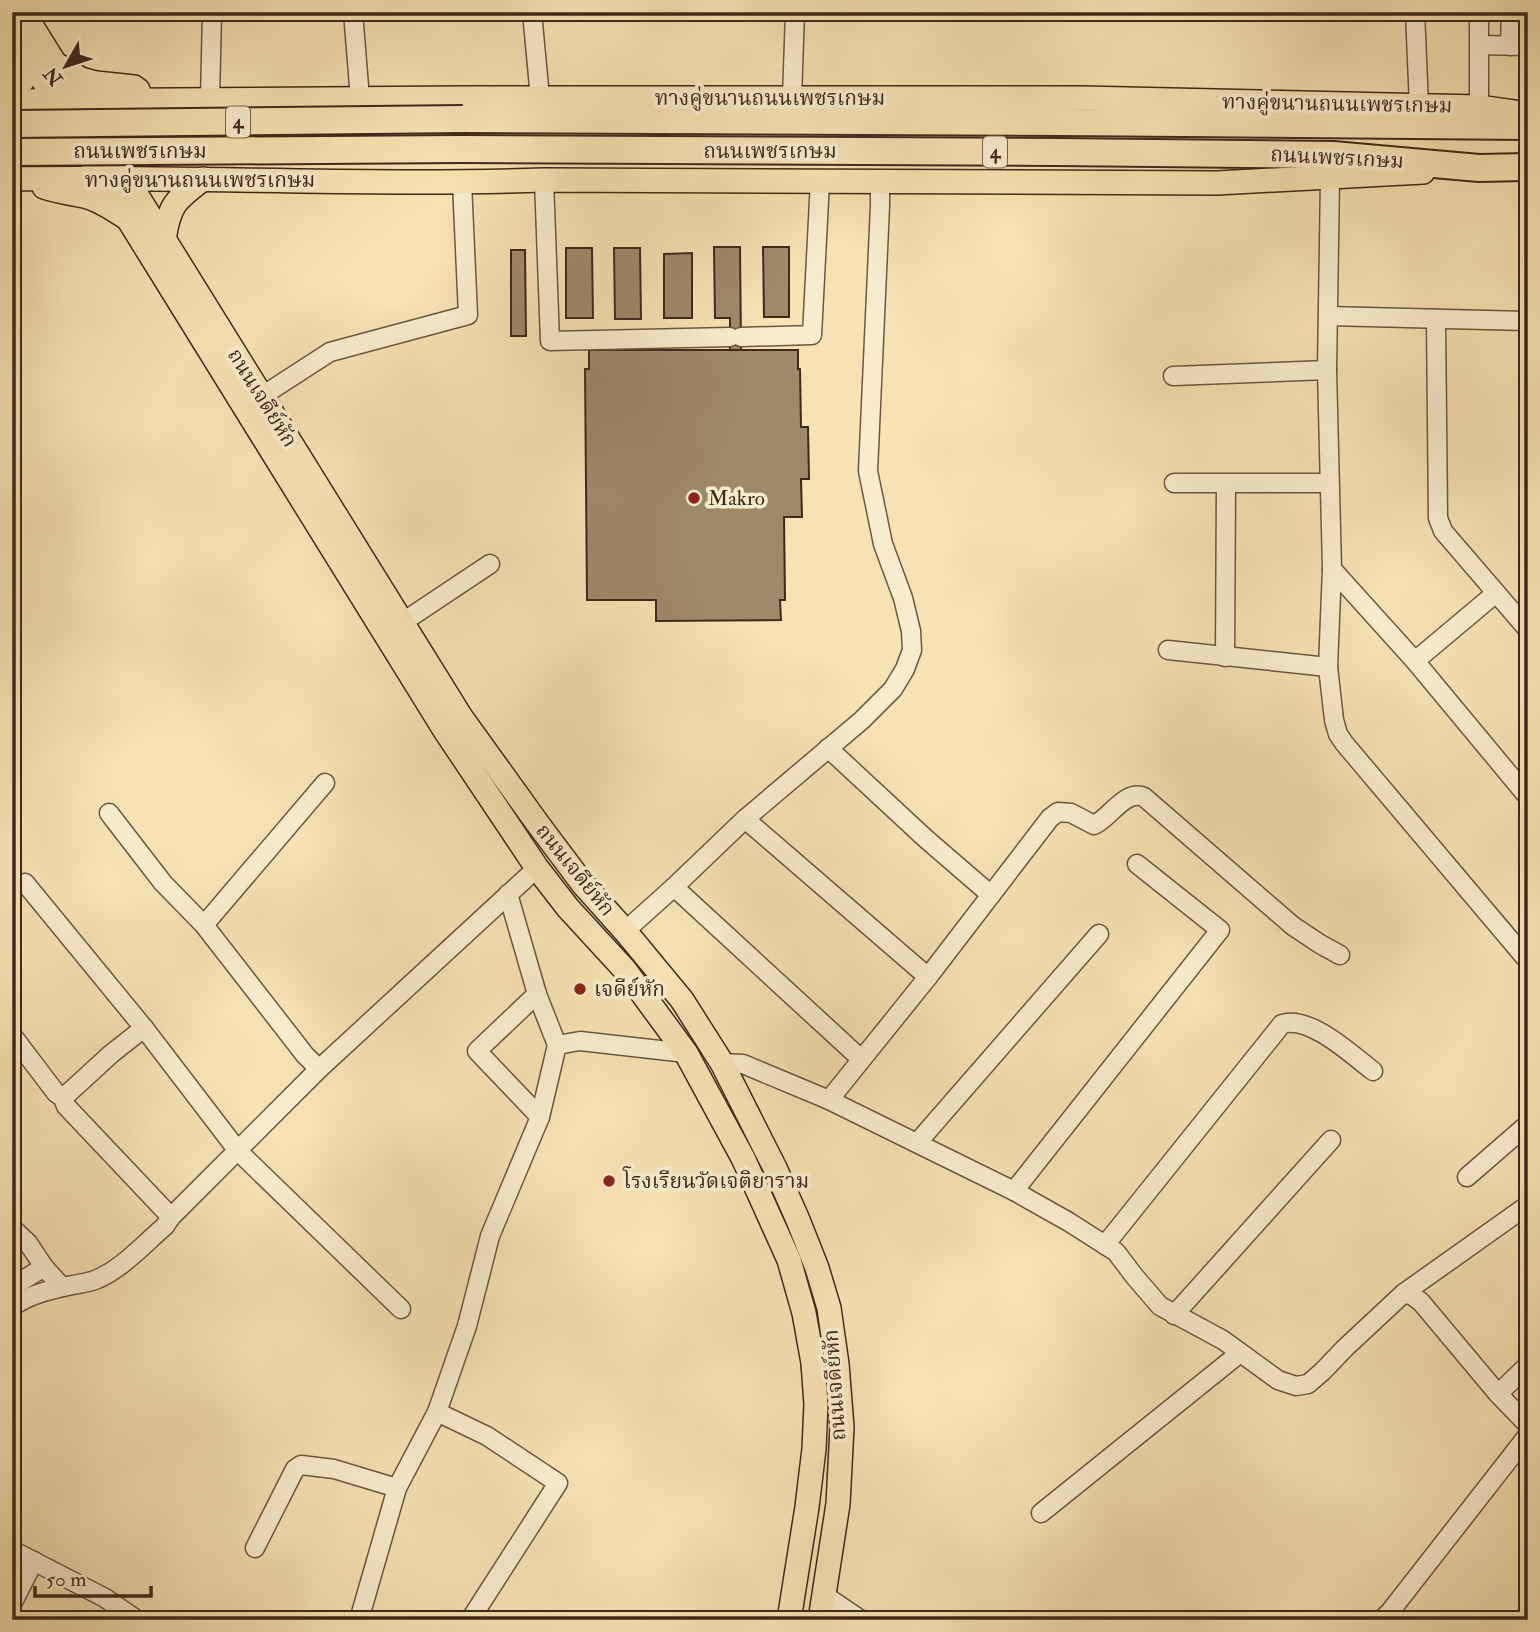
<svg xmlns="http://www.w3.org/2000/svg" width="1540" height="1632" viewBox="0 0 1540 1632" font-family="'IM FELL Double Pica','Noto Serif Thai',serif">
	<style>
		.building { fill: #9e896b; stroke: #3e291d; stroke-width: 2 }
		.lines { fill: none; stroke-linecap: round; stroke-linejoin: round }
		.minor-casing { stroke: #6c5742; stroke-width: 21 }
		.major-casing { stroke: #3e291d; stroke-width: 26 }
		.highway-casing { stroke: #3e291d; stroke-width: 30 }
		.minor { stroke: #f9ecce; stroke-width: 18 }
		.major { stroke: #f6e2b3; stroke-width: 23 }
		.highway { stroke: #f6e2b3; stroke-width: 26 }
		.highway-bridge-casing { stroke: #3e291d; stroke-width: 30; stroke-linecap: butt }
		.highway-bridge { stroke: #f6e2b3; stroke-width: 26 }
		.poi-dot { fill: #8f2418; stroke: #f9ecce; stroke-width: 2.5 }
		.labels { text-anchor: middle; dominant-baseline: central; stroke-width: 7; stroke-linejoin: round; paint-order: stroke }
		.shield { fill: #f9ecce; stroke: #766452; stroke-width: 2 }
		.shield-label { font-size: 19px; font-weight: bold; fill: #3e291d }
		.street-label { font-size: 21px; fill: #3e291d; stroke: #f9ecce }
		.poi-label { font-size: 21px; fill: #3e291d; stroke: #f9ecce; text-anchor: start }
	</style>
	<rect width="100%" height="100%" fill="#f6e2b3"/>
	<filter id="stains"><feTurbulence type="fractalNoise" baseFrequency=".00286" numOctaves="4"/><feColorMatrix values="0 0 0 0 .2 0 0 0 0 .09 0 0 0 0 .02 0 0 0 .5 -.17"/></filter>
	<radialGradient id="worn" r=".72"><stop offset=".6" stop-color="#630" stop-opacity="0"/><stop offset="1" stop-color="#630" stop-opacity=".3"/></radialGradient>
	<g class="building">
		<path d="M714,247h26l1,103h-11v-32h-15z"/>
		<path d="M763,247h26v70h-25z"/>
		<path d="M566,248h26l1,70h-27z"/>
		<path d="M614,248h26l1,71h-26z"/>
		<path d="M511,250h14l1,86h-15z"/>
		<path d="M692,253v65h-28v-64z"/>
		<path d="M589,350h209v19h2l1,58h7l1,52h-8l1,38h-18l1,83h-5l1,20 -125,1v-21h-69l-2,-231h4z"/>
	</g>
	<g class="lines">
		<g class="minor-casing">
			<g id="minor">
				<path d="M353,12l7,87"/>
				<path d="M532,12l8,86"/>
				<path d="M1415,12l4,94"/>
				<path d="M1479,12v95"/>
				<path d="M1480,45l48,1"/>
				<path d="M1510,46l1,-34"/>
				<path d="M792,98l3,-86"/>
				<path d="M210,100l2,-88"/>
				<path d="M1330,178l-3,192 5,199 -4,98 6,53 4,14 6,9 184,218"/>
				<path d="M544,180l6,161 180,-4"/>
				<path d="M1328,316l200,5"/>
				<path d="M1436,319l2,199 5,13 85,99"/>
				<path d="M741,337l71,-2 8,-154"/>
				<path d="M1173,376l154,-6"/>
				<path d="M262,396l68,-44 138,-37 -6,-132"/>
				<path d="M1174,483h155"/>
				<path d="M1332,569l83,92 113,136"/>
				<path d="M403,622l87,-58"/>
				<path d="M1168,650l160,17"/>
				<path d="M1225,657l1,-173"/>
				<path d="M1415,661l81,-68"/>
				<path d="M828,748l97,90 66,57"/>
				<path d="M109,813l54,70 41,42 101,130 14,14"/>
				<path d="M745,819l183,158"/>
				<path d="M25,883l119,145 94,123 163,158"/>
				<path d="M674,887l187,172"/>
				<path d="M508,894l29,100 20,51"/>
				<path d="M204,925l121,-142"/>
				<path d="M625,931l49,-44 71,-68 117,-99 31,-31 12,-20 7,-19 -1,-19 -8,-33 -20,-54 -15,-73 12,-265v-25"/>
				<path d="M537,994l-60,57 63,66"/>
				<path d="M12,1035l44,58 7,5 3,8 105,111"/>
				<path d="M722,1063l21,1 86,36 185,91 55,31 47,30 19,25 25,29 63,34 55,40 18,6 12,-2 14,-12 23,-24 59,-55 9,3 8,6 77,92 30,31"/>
				<path d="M63,1098l48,-44 33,-26"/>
				<path d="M829,1100l99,-123 122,-159 8,-6 13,1 23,12c16,-7 31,-36 50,-28l149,129 27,18 20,11"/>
				<path d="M917,1143l182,-209"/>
				<path d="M1467,1177l61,-53"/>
				<path d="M1014,1191l206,-261 -83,-66"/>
				<path d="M12,1228l16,15 16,24 18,20"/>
				<path d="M1105,1245l177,-221c28,-9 70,31 91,47"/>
				<path d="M12,1287l32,-20"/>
				<path d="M1404,1293l124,-88"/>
				<path d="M12,1307c16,-12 37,-17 56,-21 9,-2 19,-3 27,-6 26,-10 49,-36 70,-54l6,-9 148,-148 218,-201"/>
				<path d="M1174,1315l157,-175"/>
				<path d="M1498,1394l30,-29"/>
				<path d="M437,1412l50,24 71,47 -88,137"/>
				<path d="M1041,1513l199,-160"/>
				<path d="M255,1548l40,-79 6,-4 33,4 63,19"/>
				<path d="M12,1550l93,48 32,22"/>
				<path d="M824,1595l37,25"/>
				<path d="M12,1604l22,-43"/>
				<path d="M359,1620l38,-132 40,-76 30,-86 23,-90 50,-119 17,-72 23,-4 106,12"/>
				<path d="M1381,1620l8,-7 139,-178"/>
			</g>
		</g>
		<g class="major-casing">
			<g id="major">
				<path d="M23,12l438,705 77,107 45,60 42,47 57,69 40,63 53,105 23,52 19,48 12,40 8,56 5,63 -4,77 -18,116"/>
				<path d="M12,25l43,76 389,628 93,139 31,40 57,62 61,83 57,105 46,102 15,53 9,50 3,41 -2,45 -7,58 -18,113"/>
				<path d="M56,64l25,15 15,4 38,4 4,3"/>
				<path d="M12,92c14,-12 15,-18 18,-35"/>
				<path d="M12,101l452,-3h618l397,9 49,7"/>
				<path d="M12,179c178,-3 355,7 532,1l673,3 206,-11"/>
				<path d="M44,187c15,5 25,6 40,9 15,3 28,13 41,21"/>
				<path d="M164,240c5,-35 11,-40 39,-61"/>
			</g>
		</g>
		<g class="highway-casing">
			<g id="highway">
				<path d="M463,119l599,3 466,4"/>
				<path d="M461,149l596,3 276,3 146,13 49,-1"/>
			</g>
		</g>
		<use href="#minor" class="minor"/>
		<use href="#major" class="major"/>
		<use href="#highway" class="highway"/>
		<g class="highway-bridge-casing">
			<g id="highway-bridge">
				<path d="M12,124l451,-5"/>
				<path d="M12,152l449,-3"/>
			</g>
		</g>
		<use href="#highway-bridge" class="highway-bridge"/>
	</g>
	<g class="poi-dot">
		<circle cx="694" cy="498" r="7"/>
		<circle cx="580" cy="989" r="7"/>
		<circle cx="609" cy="1181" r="7"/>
	</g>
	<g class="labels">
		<g class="shield">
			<rect x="226" y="106.5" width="24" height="31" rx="5"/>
			<rect x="983" y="136.5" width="24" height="31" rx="5"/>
		</g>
		<g class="shield-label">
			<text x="238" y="122">4</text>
			<text x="995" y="152">4</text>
		</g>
		<g class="street-label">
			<text x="770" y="98">ทางคู่ขนานถนนเพชรเกษม</text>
			<text transform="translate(1337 104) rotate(1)">ทางคู่ขนานถนนเพชรเกษม</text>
			<text x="140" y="151">ถนนเพชรเกษม</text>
			<text x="770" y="151">ถนนเพชรเกษม</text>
			<text transform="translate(1337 158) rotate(3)">ถนนเพชรเกษม</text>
			<text x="200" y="180">ทางคู่ขนานถนนเพชรเกษม</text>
			<text transform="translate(262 398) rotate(58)">ถนนเจดีย์หัก</text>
			<text transform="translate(575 870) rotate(51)">ถนนเจดีย์หัก</text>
			<text transform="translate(835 1385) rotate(-94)">ถนนเจดีย์หัก</text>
		</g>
		<g class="poi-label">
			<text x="708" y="498">Makro</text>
			<text x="594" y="989">เจดีย์หัก</text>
			<text x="623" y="1181">โรงเรียนวัดเจติยาราม</text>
		</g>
	</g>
	<rect width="1540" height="1632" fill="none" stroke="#f6e2b3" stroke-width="42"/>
	<rect x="14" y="14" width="1512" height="1604" fill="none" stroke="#3e291d" stroke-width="3.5"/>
	<rect x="21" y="21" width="1498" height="1590" fill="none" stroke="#3e291d" stroke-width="2"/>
	<g transform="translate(66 66) rotate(231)" stroke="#f9ecce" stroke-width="5" paint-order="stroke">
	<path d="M0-5L12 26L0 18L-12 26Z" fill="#3e291d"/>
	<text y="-10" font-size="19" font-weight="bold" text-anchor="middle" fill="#3e291d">N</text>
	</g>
	<path d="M35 1586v10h116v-10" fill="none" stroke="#3e291d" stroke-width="3.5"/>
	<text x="46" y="1586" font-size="21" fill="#3e291d" stroke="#f9ecce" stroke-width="5" paint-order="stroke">50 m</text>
	<rect width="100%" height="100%" filter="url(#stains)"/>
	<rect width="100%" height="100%" fill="url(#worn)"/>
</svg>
